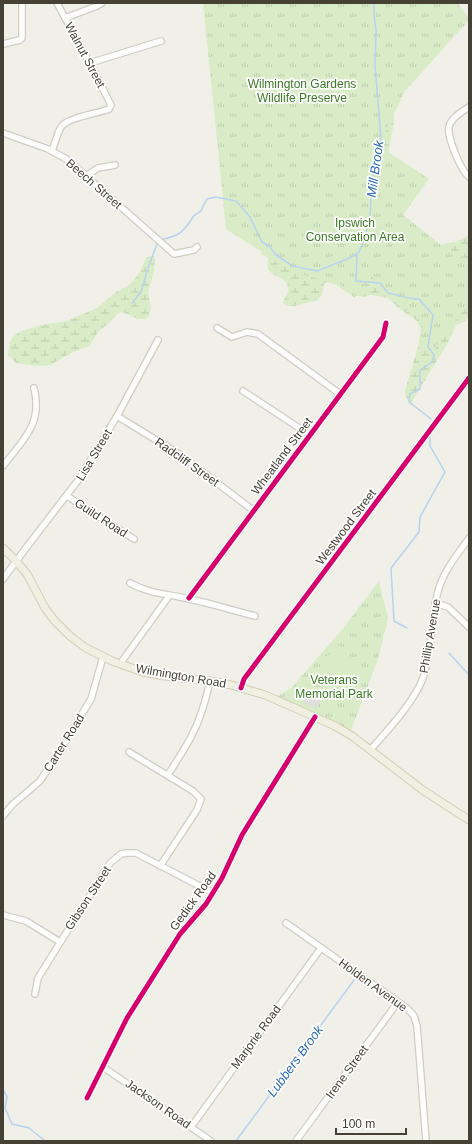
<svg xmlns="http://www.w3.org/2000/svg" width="472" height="1144" viewBox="0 0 472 1144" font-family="Helvetica,sans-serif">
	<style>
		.wetland { fill: url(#wetland-marsh) }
		.park { fill: url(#park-tufts) }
		.garden { fill: #d9ecc7 }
		.parking { fill: #dfded8 }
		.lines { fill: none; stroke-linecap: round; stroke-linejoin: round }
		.stream { stroke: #b7d3ef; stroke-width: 1.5 }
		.minor-casing { stroke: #cecdc6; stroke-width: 8 }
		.major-casing { stroke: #d3cdb5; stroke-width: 9 }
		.minor { stroke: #fdfdfc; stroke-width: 5.5 }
		.major { stroke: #f1eee2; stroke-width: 7 }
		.cycleway-casing { stroke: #fff; stroke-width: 8 }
		.cycleway { stroke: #d6006c; stroke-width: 5 }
		.labels { text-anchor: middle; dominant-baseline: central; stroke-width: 3.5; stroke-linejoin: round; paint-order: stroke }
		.street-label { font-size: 12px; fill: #464135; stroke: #fff }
		.park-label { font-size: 12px; fill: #3c7a26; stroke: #fff }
		.water-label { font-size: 13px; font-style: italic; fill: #2a6bb5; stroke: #fff }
	</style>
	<defs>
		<pattern id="wetland-marsh" width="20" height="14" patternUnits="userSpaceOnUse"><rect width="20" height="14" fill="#d9ecc7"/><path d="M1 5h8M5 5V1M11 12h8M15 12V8" fill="none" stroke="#bcccac"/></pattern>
		<pattern id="park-tufts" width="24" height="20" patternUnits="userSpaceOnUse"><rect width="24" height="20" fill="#d9ecc7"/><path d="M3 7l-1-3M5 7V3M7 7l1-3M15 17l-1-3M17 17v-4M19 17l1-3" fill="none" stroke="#bcccac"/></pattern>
	</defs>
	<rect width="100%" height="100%" fill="#f0efe8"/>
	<g class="wetland">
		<path d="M394,108v13l-13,74 53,51 22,-4 13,-7v82l-3,4 -10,4c-7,18 -19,35 -29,52 -5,9 -12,17 -15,27l-1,1 -4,-5 -2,-10 13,-43 3,-19 -5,-8 -16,-11 -12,-11 -17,-3 -7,2 -12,-2 -18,-11 -7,-2 -3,2 -2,11 -6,6c-10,0 -24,10 -33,2 1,-5 6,-10 5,-15 0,-12 -17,-10 -20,-20 -1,-5 1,-12 1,-17l78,-69z"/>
		<path d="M150,256h5l-1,15 -6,21 3,16 -2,8 -4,3h-8l-7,-4 -8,-3 -5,2 -7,8 -11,9 -10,15 -16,6 -23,13 -14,1 -20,-3 -8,-8 2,-13 3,-5 6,-5 22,-7 26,-4 30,-13 19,-16 12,-6 4,-4 8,-10 6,-14z"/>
	</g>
	<g class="park">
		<path d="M203,3h254l12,15v2l-64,71 -19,39 -3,8 -8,5 54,36 -26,36 66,52v35l-25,35 -13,16 -10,-8 2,-26 -34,-26 -18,-17 -17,22 -12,-13 -46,-12 -36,-20 2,-1 -36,-23z"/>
		<path d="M379,581l9,37 -10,41 -27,71 -73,-32v-2l14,-9 49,-56z"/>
	</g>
	<g class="garden">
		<path d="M339,645c8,8 21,18 20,30l-10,25 -34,-19 -2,-5 14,-20z"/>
		<path d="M325,688l5,3 -4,10 -6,-3z"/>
	</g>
	<path class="parking" d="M306,694h4l11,6 -5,9 -14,-7z"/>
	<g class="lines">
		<g class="stream">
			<path d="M163,239c17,-3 21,-8 30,-22 2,-3 6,-4 8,-6 2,-4 3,-8 6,-12l9,-2 20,4 14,16 12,25 7,4 7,9 17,11 24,5 33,-13 9,-6 5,-11 6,-23 2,-38 9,-41 -6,-74 1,-36 -2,-14v-12"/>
			<path d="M357,255l-1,26 24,2 8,10c11,2 20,6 31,6l14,16 -5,32 6,8 -2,7 -12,8v19l-10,5 -1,8 22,17"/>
			<path d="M132,303l9,-11 8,-27 8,-21"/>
			<path d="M407,628l-13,-7 -3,-53 28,-36 1,-15 25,-45 -15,-26v-9"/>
			<path d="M449,653l20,22"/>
			<path d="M3,1089l4,8 -2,11 7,16 17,4 16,13"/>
			<path d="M236,1141l118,-161"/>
		</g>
		<g class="minor-casing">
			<g id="minor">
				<path d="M65,18l32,-12 5,-3"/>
				<path d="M3,44l17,-4 2,-2v-35"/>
				<path d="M90,63l71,-22"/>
				<path d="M469,107c-24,15 -24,20 -14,46 4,9 7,18 14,24"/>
				<path d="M3,133l45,16 20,11 106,94 20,-4 3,-3"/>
				<path d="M52,151c3,-8 5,-17 9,-24 7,-10 36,-13 48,-18l2,-4 -16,-32 -38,-70"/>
				<path d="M86,176l12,-8 17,-3"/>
				<path d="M217,328l15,9 15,-5 11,2 82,60"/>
				<path d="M243,391l67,44"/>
				<path d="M117,416l62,38 75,57"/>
				<path d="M3,466c20,-26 40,-42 31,-78"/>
				<path d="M67,496l67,43"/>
				<path d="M3,579l23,-31 53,-69 38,-63 41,-76"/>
				<path d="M130,583c19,11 39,11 59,16 22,4 44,12 66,17"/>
				<path d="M189,598l194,-261 3,-14"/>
				<path d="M435,603l13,4 21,20"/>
				<path d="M120,664l49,-68"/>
				<path d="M241,688l3,-9 6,-8 219,-293"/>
				<path d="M371,749c17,-19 43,-47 52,-71 10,-29 7,-61 16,-90 6,-19 19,-34 30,-50"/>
				<path d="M129,752l64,39 8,8 -4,11 -37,56"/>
				<path d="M168,775c8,-13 16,-25 23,-38 9,-17 15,-37 19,-56"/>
				<path d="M3,816l9,-11 28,-24 18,-27 33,-55 12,-42"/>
				<path d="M3,915l23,6 34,21"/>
				<path d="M286,923l122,86 6,7 3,10 9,115"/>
				<path d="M35,994l3,-16 72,-115 11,-9 6,-1h9l77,40"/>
				<path d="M103,1067l108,74"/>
				<path d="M87,1098l40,-80 53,-84 26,-30 16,-26 20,-43 73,-118"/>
				<path d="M191,1127l130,-179"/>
				<path d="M296,1141l102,-139"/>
			</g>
		</g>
		<g class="major-casing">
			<path id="major" d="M3,548l13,13 11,13 18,34 9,12 16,16 16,12 26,13 31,11 21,4 46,5 21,4 34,10 32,14 38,17 17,10 72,55 45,29"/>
		</g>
		<use href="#minor" class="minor"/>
		<use href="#major" class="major"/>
		<g class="cycleway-casing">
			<g id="cycleway">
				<path d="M189,598l194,-261 3,-14"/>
				<path d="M241,688l3,-9 6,-8 219,-293"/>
				<path d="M87,1098l40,-80 53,-84 26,-30 16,-26 20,-43 73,-118"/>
			</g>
		</g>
		<use href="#cycleway" class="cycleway"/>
	</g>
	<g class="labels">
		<g class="street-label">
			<text transform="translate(85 55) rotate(62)">Walnut Street</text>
			<text transform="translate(94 184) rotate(41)">Beech Street</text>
			<text transform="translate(94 455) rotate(-59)">Lisa Street</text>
			<text transform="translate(282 456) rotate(-53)">Wheatland Street</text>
			<text transform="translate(187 462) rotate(35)">Radcliff Street</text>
			<text transform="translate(101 518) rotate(33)">Guild Road</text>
			<text transform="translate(346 527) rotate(-53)">Westwood Street</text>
			<text transform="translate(430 636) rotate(-80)">Phillip Avenue</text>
			<text transform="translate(181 676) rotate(10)">Wilmington Road</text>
			<text transform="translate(64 743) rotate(-58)">Carter Road</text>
			<text transform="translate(88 898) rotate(-57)">Gibson Street</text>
			<text transform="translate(193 901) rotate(-54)">Gedick Road</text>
			<text transform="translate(373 985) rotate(36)">Holden Avenue</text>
			<text transform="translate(256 1037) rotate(-54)">Marjorie Road</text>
			<text transform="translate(347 1072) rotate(-54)">Irene Street</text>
			<text transform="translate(158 1104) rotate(35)">Jackson Road</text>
		</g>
		<g class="park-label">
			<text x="302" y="84">Wilmington Gardens<tspan x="302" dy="14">Wildlife Preserve</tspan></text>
			<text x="355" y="223">Ipswich<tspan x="355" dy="14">Conservation Area</tspan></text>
			<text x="334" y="680">Veterans<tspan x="334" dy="14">Memorial Park</tspan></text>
		</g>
		<g class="water-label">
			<text transform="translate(375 169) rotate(-82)">Mill Brook</text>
			<text transform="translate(295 1061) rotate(-54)">Lubbers Brook</text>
		</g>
	</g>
	<rect width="472" height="1144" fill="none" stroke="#464135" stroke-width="8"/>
	<path d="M336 1128v6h70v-6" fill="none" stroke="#464135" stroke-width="2"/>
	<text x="342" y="1128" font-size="12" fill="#464135" stroke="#ffffff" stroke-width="3" paint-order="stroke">100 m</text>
</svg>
